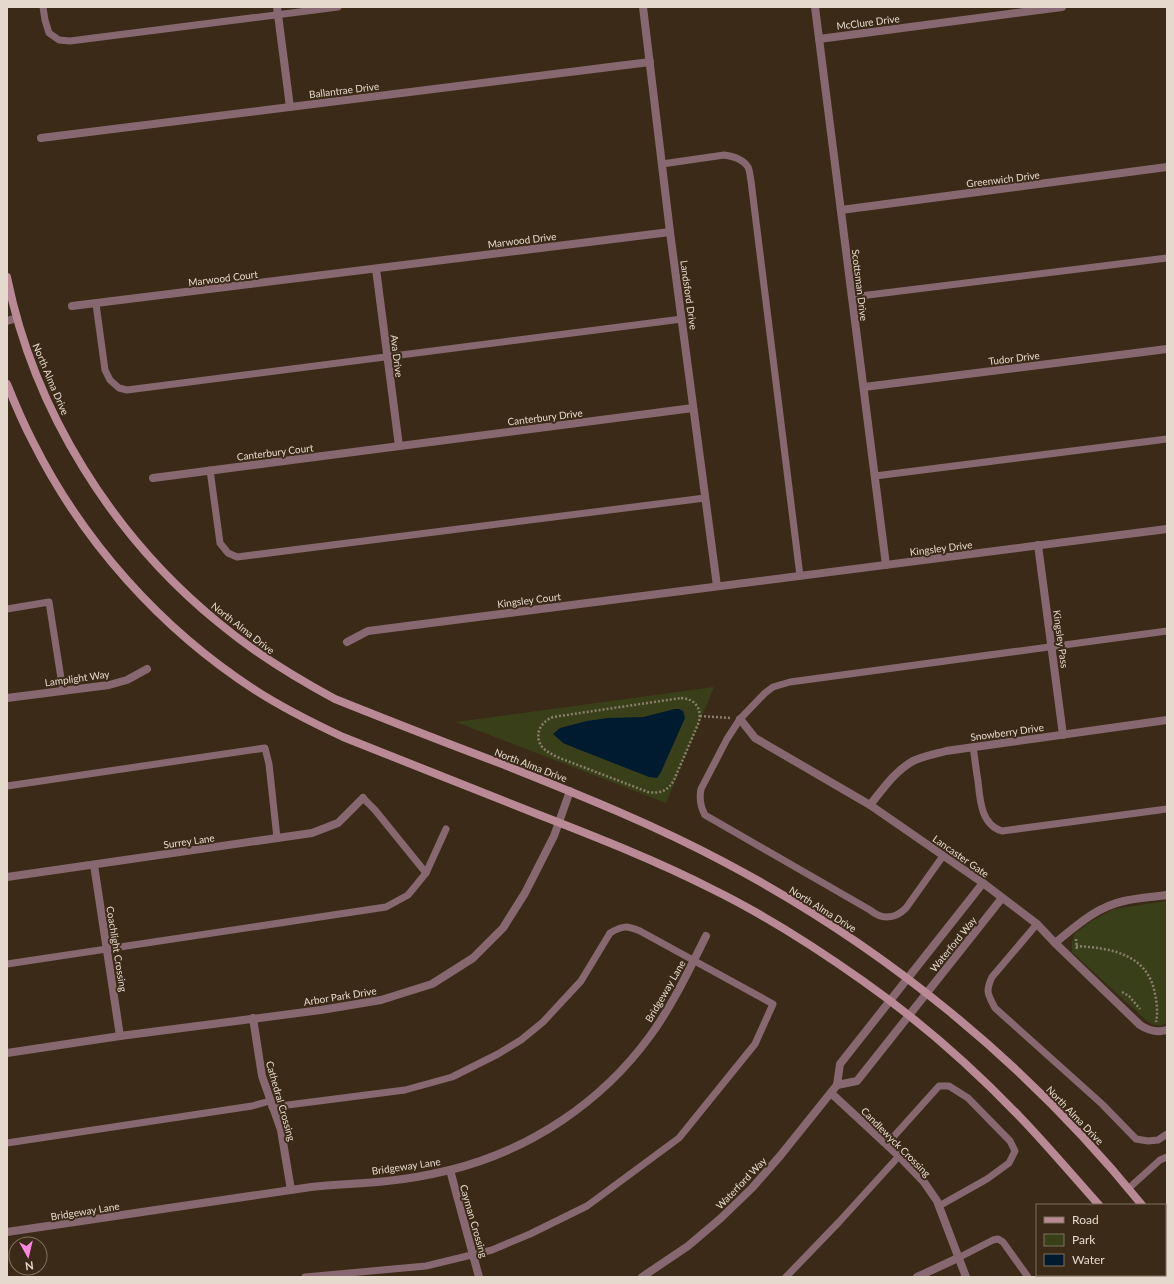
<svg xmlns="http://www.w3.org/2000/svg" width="1174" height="1284" viewBox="0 0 1174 1284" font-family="Lato,sans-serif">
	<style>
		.green { fill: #394019 }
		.water { fill: #001b30 }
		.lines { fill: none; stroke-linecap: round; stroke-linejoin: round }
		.path { stroke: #8b7d6d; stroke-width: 2.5; stroke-dasharray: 2 2; stroke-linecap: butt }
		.service { stroke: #876870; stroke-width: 7 }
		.minor { stroke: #876870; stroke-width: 8 }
		.secondary { stroke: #b98996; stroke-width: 8 }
		.labels { text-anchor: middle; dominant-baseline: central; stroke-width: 4; stroke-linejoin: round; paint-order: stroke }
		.street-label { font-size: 10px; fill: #e5d9ce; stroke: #3b2a17 }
	</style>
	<rect width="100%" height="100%" fill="#3b2a17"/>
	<g class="green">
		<path d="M714,687l-48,116 -210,-81z"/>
		<path d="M1167,901v122c-7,4 -13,3 -19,-1l-76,-70v-10l3,-9 15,-11 24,-13z"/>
	</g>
	<path class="water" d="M675,709h4l4,2 2,7 -24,54 -4,6 -8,-1 -74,-29 -12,-5 -10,-9 7,-6 27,-7 21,-3 35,-1z"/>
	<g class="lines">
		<g class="path">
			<path d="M681,698c14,1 21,10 18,24l-25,58c-6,11 -14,14 -26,12l-91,-35c-5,-3 -10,-5 -14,-9 -10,-12 -3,-26 10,-31z"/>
			<path d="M700,716l30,2"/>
			<path d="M1076,939l1,11"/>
			<path d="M1076,946c35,2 72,8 79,48 2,9 3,19 1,28"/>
			<path d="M1122,992l7,4 11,13"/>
		</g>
		<g class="service">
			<path d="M43,7l2,13 4,13 10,7 11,1 268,-34"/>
			<path d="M662,164l62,-9c8,1 19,4 24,12 2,4 2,10 3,14l49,395"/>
			<path d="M852,297l315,-39"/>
			<path d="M96,304l9,66 5,10 9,8 8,2 555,-71"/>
			<path d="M210,470l10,73 8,10 9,4 468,-59"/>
			<path d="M875,476l292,-37"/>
			<path d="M7,609l42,-7 14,89"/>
			<path d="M973,747c2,12 3,23 5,34 2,19 3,44 24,50l165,-22"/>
			<path d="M7,786l258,-38 4,16 8,74"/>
			<path d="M363,798l12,12 51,63"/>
			<path d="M943,856l-37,52c-11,11 -24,12 -36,2l-165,-95c-5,-9 -6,-16 -4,-26l26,-50 13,-20 25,-26 8,-6 17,-5 377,-51"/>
			<path d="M1037,924l-45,53c-7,15 -4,17 3,31l107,96 34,35 12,2 10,-1 9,-6"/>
			<path d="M7,964l379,-57 22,-12 18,-22 20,-44"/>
			<path d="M272,1107l133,-17 47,-13 46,-23 23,-14 22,-18 38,-41 29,-48c13,-8 17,-7 30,-2l133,73 -18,40 -76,94 -92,68 -57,28 -38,16 -66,16 -121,11"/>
			<path d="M7,1143l245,-37 18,-5"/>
			<path d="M887,1144l52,-58h10l19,12 42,43 5,10 -6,12 -22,16 -48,27"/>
			<path d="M1129,1188l31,-28 7,-3"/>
			<path d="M958,1258l35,-18 5,-1 5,3 25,35"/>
			<path d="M786,1277l53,-55 60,-66"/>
		</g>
		<g class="minor">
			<path d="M277,7l13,100"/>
			<path d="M643,7l27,225 47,354"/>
			<path d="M815,7l71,558"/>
			<path d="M819,39l243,-32"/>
			<path d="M41,138l609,-76"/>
			<path d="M841,210l326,-43"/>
			<path d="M376,269l23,177"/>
			<path d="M72,306l598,-74"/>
			<path d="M7,321l10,-3"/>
			<path d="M864,387l303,-38"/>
			<path d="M153,478l540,-70"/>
			<path d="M1038,545l25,190"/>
			<path d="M347,642l21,-11 799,-102"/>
			<path d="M7,698l102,-13 18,-5 20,-11"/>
			<path d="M740,719l15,19 115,67 113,78 54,41 18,19 85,82c9,6 17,8 27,5"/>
			<path d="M870,805c13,-16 25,-34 43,-44 11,-5 22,-7 33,-10l221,-31"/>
			<path d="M94,865l26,171"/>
			<path d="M7,877l305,-44 26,-10 25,-25"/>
			<path d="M1055,943c21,-17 41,-36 69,-42 14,-3 29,-4 43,-6"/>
			<path d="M253,1018l9,58 19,54 10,60"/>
			<path d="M7,1053l113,-17 201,-26 60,-10 51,-16 41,-26 30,-30 22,-35 29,-57 16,-45"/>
			<path d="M837,1085l20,-4 145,-183"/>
			<path d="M831,1093l68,63 25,26 13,19 29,76"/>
			<path d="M450,1170l29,107"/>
			<path d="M7,1232l304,-45c26,-3 51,-3 76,-6 21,-2 42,-6 63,-11 80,-20 151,-67 200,-134 22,-30 39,-66 56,-100"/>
			<path d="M642,1277l46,-31 33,-28 31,-30 28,-32 57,-71 3,-21 143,-181"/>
			<path d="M917,1277l41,-19"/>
		</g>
		<g class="secondary">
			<path d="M7,277c27,134 106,260 212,346 36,30 75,54 116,76 55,22 111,44 167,65 75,30 151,60 222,98 161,85 304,202 418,343"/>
			<path d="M7,384c8,20 16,39 26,58 50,100 128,187 222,248 28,18 58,33 88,47 65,26 129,51 194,77 59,23 118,46 175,75 53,26 103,58 151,92 57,40 109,86 157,136 27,28 53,59 79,88"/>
			<path d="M1165,1236l2,3"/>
			<path d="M1150,1275l1,2"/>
		</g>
	</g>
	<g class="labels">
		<g class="street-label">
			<text transform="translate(868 22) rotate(-7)">McClure Drive</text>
			<text transform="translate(344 90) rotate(-7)">Ballantrae Drive</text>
			<text transform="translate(1003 179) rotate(-7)">Greenwich Drive</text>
			<text transform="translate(522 240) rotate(-7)">Marwood Drive</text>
			<text transform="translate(223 278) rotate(-7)">Marwood Court</text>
			<text transform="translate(860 285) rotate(83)">Scottsman Drive</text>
			<text transform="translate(689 295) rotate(82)">Landsford Drive</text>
			<text transform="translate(397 356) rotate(83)">Ava Drive</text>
			<text transform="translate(1014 358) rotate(-7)">Tudor Drive</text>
			<text transform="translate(51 379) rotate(67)">North Alma Drive</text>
			<text transform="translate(545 417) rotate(-7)">Canterbury Drive</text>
			<text transform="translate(275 452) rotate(-7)">Canterbury Court</text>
			<text transform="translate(941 548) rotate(-7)">Kingsley Drive</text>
			<text transform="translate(529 600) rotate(-7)">Kingsley Court</text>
			<text transform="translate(243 628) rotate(38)">North Alma Drive</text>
			<text transform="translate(1061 639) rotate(82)">Kingsley Pass</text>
			<text transform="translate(77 678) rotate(-8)">Lamplight Way</text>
			<text transform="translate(1007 732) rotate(-8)">Snowberry Drive</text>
			<text transform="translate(531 765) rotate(21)">North Alma Drive</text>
			<text transform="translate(189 841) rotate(-8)">Surrey Lane</text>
			<text transform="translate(961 856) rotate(35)">Lancaster Gate</text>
			<text transform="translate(823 909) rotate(32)">North Alma Drive</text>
			<text transform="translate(953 944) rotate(-51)">Waterford Way</text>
			<text transform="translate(117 949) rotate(81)">Coachlight Crossing</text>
			<text transform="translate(665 991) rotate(-60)">Bridgeway Lane</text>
			<text transform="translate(340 996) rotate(-9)">Arbor Park Drive</text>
			<text transform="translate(281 1101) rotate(74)">Cathedral Crossing</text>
			<text transform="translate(1075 1115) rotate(46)">North Alma Drive</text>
			<text transform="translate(896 1142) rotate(45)">Candlewyck Crossing</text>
			<text transform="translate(406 1166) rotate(-8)">Bridgeway Lane</text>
			<text transform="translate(741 1183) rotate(-46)">Waterford Way</text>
			<text transform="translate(85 1211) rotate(-9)">Bridgeway Lane</text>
			<text transform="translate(474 1221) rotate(74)">Cayman Crossing</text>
		</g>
	</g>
	<rect width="1174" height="1284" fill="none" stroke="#e5d9ce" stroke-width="16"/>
	<rect x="1036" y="1204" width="130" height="72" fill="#3b2a17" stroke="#7f7060"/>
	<rect x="1044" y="1217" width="20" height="6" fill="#b98996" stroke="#7f7060"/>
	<text x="1072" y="1224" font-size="12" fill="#e5d9ce">Road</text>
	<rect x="1044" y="1234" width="20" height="12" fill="#394019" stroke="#7f7060"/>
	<text x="1072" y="1244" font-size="12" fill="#e5d9ce">Park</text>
	<rect x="1044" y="1254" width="20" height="12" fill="#001b30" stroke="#7f7060"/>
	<text x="1072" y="1264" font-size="12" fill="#e5d9ce">Water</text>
	<g transform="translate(28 1256) rotate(172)"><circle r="19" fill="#3b2a17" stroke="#7f7060"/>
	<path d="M0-3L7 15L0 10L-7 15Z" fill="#fe86e1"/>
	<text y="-6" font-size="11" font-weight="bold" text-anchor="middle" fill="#e5d9ce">N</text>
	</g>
</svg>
